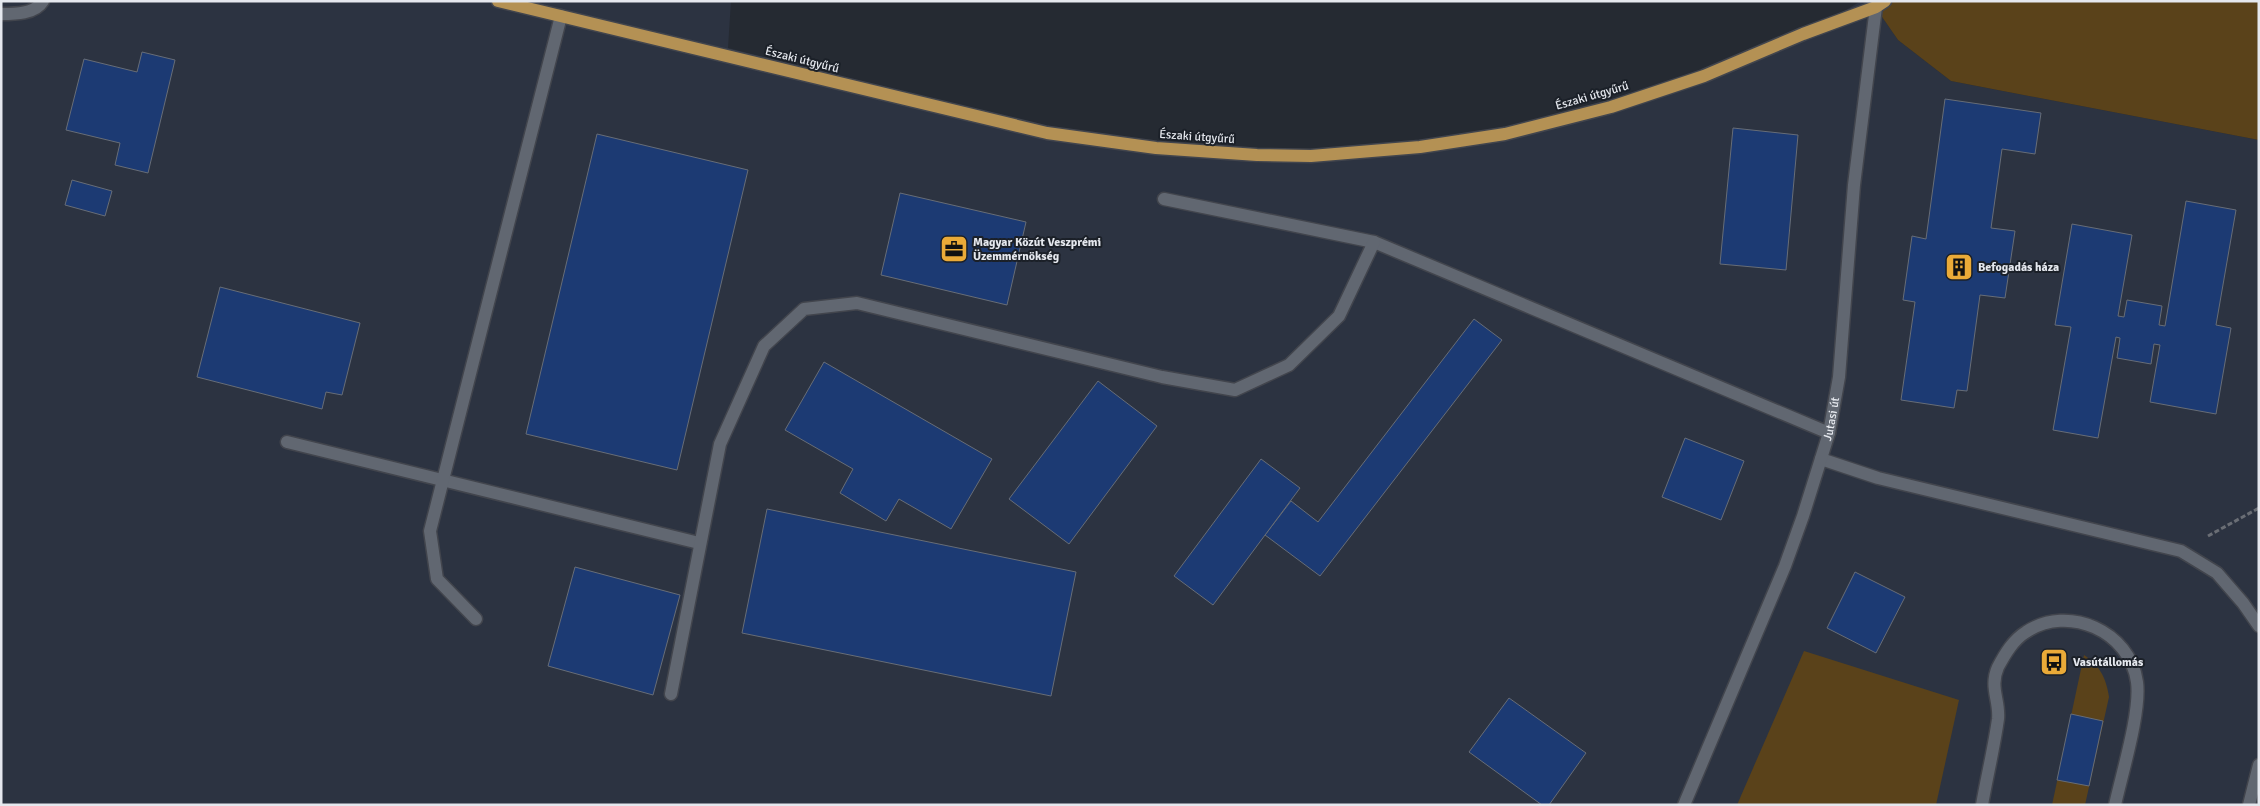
<svg xmlns="http://www.w3.org/2000/svg" width="2260" height="806" viewBox="0 0 2260 806" font-family="Signika,sans-serif">
	<style>
		.built { fill: #2c3341 }
		.green { fill: #5a421a }
		.building { fill: #1c3a73; stroke: #676d77 }
		.lines { fill: none; stroke-linecap: round; stroke-linejoin: round }
		.lane-casing { stroke: #42454d; stroke-width: 15 }
		.street-casing { stroke: #42454d; stroke-width: 15 }
		.primary-casing { stroke: #42454d; stroke-width: 15 }
		.path { stroke: #6a6e75; stroke-width: 3; stroke-dasharray: 5 2.5; stroke-linecap: butt }
		.lane { stroke: #616771; stroke-width: 12 }
		.street { stroke: #616771; stroke-width: 12 }
		.primary { stroke: #b49154; stroke-width: 12 }
		.labels { text-anchor: middle; dominant-baseline: central; stroke-width: 4; stroke-linejoin: round; paint-order: stroke }
		.street-label { font-size: 12px; fill: #e5e8ee; stroke: #1b2028 }
		.poi-label { font-size: 12px; font-weight: bold; fill: #e5e8ee; stroke: #1b2028; text-anchor: start }
	</style>
	<rect width="100%" height="100%" fill="#252a32"/>
	<path class="built" d="M1,1h730l-3,47 309,77 115,26 108,12 77,-5 151,-19 125,-25 92,-35 99,-44 57,-34h10l27,39 53,41 308,59v665h-2258z"/>
	<g class="green">
		<path d="M1871,1h388v139l-308,-59 -53,-41z"/>
		<path d="M1804,651l155,49 -23,105h-199z"/>
		<path d="M2084,655c16,11 22,23 25,42l-24,108h-33z"/>
	</g>
	<g class="building">
		<path d="M142,52l33,8 -27,113 -33,-8 5,-22 -54,-13 18,-71 53,13z"/>
		<path d="M1945,99l96,14 -6,41 -33,-5 -11,79 24,3 -10,67 -25,-3 -13,96 -10,-1 -3,18 -53,-8 14,-98 -12,-2 9,-64 14,3z"/>
		<path d="M1733,128l65,7 -12,135 -66,-6z"/>
		<path d="M597,134l151,36 -71,300 -151,-36z"/>
		<path d="M72,180l40,11 -7,25 -40,-11z"/>
		<path d="M900,193l126,29 -19,83 -126,-30z"/>
		<path d="M2186,201l50,9 -20,115 15,3 -15,86 -66,-12 10,-57 -6,-1 -3,20 -34,-6 3,-20 -4,-1 -18,101 -45,-8 18,-103 -16,-2 17,-101 60,11 -14,81 6,1 3,-17 35,6 -3,19 6,1z"/>
		<path d="M220,287l140,36 -18,72 -16,-3 -4,17 -125,-32z"/>
		<path d="M1474,319l28,21 -182,236 -55,-41 26,-34 27,21z"/>
		<path d="M824,362l168,97 -41,70 -52,-30 -13,22 -46,-28 13,-24 -68,-39z"/>
		<path d="M1098,381l59,45 -88,118 -60,-45z"/>
		<path d="M1685,438l59,23 -23,59 -59,-23z"/>
		<path d="M1261,459l39,29 -87,117 -39,-29z"/>
		<path d="M767,509l309,63 -25,124 -309,-63z"/>
		<path d="M575,567l105,28 -27,100 -105,-29z"/>
		<path d="M1855,572l50,25 -29,56 -49,-25z"/>
		<path d="M1509,698l77,55 -37,52h-7l-73,-53z"/>
		<path d="M2071,714l32,7 -14,65 -32,-6z"/>
	</g>
	<g class="lines">
		<g class="lane-casing">
			<g id="lane">
				<path d="M1,14c14,0 34,0 42,-13"/>
				<path d="M1164,199l210,43 455,191"/>
				<path d="M287,442l412,101"/>
				<path d="M1821,459l57,19 303,73 36,22 26,30 16,23"/>
				<path d="M476,619l-39,-40 -7,-48 131,-515"/>
				<path d="M671,694l49,-250 44,-98 40,-37 53,-6 305,74 73,13 54,-25 50,-49 35,-74"/>
				<path d="M1982,805c5,-29 12,-57 16,-86 2,-18 -9,-32 0,-52 7,-13 15,-27 28,-35 42,-28 104,-1 111,50 4,30 -15,91 -22,123"/>
				<path d="M2249,805l10,-40"/>
			</g>
		</g>
		<g class="street-casing">
			<g id="street">
				<path id="s1" d="M1684,805l101,-239 18,-50 26,-83 10,-56 15,-192 22,-178"/>
			</g>
		</g>
		<g class="primary-casing">
			<path id="primary" d="M498,1l549,132 109,15 101,7 54,1 109,-9 85,-13 106,-27 93,-31 99,-42 73,-27 9,-6"/>
		</g>
		<path class="path" d="M2208,536l51,-28"/>
		<use href="#lane" class="lane"/>
		<use href="#street" class="street"/>
		<use href="#primary" class="primary"/>
	</g>
	<defs>
		<g id="office-square" transform="scale(1.4375)"><rect x="-9" y="-9" width="18" height="18" rx="4" fill="#eaaa38" stroke="#1b2028"/><path d="M-6-3h4V-5.5h4V-3h4V5H-6ZM-1-4.5V-3h2v-1.5ZM-6 0V1H6V0Z" fill="#111"/></g>
		<g id="building-square" transform="scale(1.4375)"><rect x="-9" y="-9" width="18" height="18" rx="4" fill="#eaaa38" stroke="#1b2028"/><path d="M-4-6H4V6H1V3H-1V6H-4ZM-2.5-4.3h1.7v1.8h-1.7ZM.8-4.3h1.7v1.8H.8ZM-2.5-1h1.7V.8h-1.7ZM.8-1h1.7V.8H.8Z" fill="#111"/></g>
		<g id="bus-square" transform="scale(1.4375)"><rect x="-9" y="-9" width="18" height="18" rx="4" fill="#eaaa38" stroke="#1b2028"/><path d="M-5-6H5V4H4V6H2V4H-2V6H-4V4H-5ZM-3.5-4V0h7V-4ZM-3.5 1.2v1.5H-2V1.2ZM2 1.2v1.5H3.5V1.2Z" fill="#111"/></g>
	</defs>
	<g fill-rule="evenodd">
		<use href="#office-square" x="954" y="249"/>
		<use href="#building-square" x="1959" y="267"/>
		<use href="#bus-square" x="2054" y="662"/>
	</g>
	<g class="labels">
		<g class="street-label">
			<text transform="translate(802 60) rotate(14)">Északi útgyűrű</text>
			<text transform="translate(1592 96) rotate(-16)">Északi útgyűrű</text>
			<text transform="translate(1197 137) rotate(4)">Északi útgyűrű</text>
			<text stroke="none"><textPath href="#s1" startOffset="414">Jutasi út</textPath></text>
		</g>
		<g class="poi-label">
			<text x="973" y="242">Magyar Közút Veszprémi<tspan x="973" dy="14">Üzemmérnökség</tspan></text>
			<text x="1978" y="267">Befogadás háza</text>
			<text x="2073" y="662">Vasútállomás</text>
		</g>
	</g>
	<rect width="2260" height="806" fill="none" stroke="#e5e8ee" stroke-width="5"/>
</svg>
